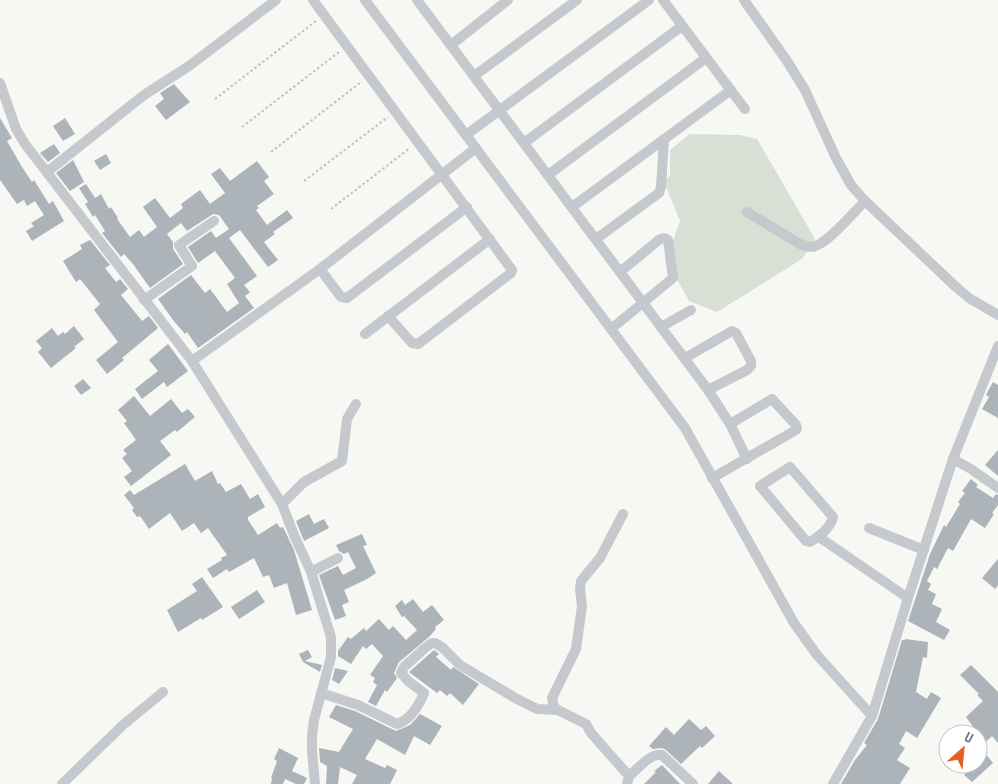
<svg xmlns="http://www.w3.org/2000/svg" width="998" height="784" viewBox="0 0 998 784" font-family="'PT Sans Narrow',sans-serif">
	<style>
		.green { fill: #d8dfd5 }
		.building { fill: #acb3b9 }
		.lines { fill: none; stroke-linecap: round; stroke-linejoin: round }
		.path { stroke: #bfc1c3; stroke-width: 2; stroke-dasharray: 2.5 2.5; stroke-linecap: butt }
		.minor { stroke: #c5c8cc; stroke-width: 10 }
	</style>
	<rect width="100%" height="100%" fill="#f7f7f4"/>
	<path class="green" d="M690,134l50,1 17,4 58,100 -13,20 -85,53 -28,-11 -12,-22 -5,-36 8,-22 -16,-40 6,-5v-26z"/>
	<g class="building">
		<path d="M174,84l16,18 -24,18 -11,-14 9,-7 -4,-6z"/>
		<path d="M0,118l12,20 -5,3 15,26 10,15 2,-2 15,24 4,-3 11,20 -32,20 -6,-10 8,-5 -3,-3 13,-8 -9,-14 -8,5 -3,-6 -7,4 -17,-24z"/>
		<path d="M65,118l10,16 -12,7 -10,-15z"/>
		<path d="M54,144l6,9 -12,9 -8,-9z"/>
		<path d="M106,154l5,9 -11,7 -6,-9z"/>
		<path d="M73,160l11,22 -14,9 -14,-18z"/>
		<path d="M257,161l12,16 -5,4 10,13 -17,12 2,2 -3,2 11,15 20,-15 6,8 -20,14 2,2 -11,8 14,18 -10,7 -28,-37 -11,8 28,38 -13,9 6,7 -5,4 9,12 -56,40 -11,-16 -2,2 -12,-14 -15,-21 33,-24 14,18 5,-4 17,23 12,-9 -12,-19 8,-6 -20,-27 -17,12 -10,-16 23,-16 5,7 13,-9 -10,-14 -6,-1 -26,17 -6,-8 -14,11 6,8v7l10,15 -33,24 -17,-24 -9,-10 -3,3 -19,-24 3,-2 -10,-16 -2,2 -8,-13 3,-2 -9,-14 7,-4 9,14 6,-4 8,15 2,-2 7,11 -1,1 13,18 9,-7 5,7 13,-10 -14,-20 12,-9 15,20 13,-10 -2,-4 19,-14 10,14 15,-11 -14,-19 9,-6 10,13z"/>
		<path d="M90,240l20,25 -5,3 11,14 4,-3 8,10 -7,6 21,26 7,-5 9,12 -36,30 2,2 -17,14 -11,-14 22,-18 -24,-32 6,-6 -20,-25 -4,3 -13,-21 19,-12 -2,-4z"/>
		<path d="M74,326l10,13 -10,8 2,1 -25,20 -13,-16 4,-4 -6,-7 16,-13 6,8 5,-4 2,2z"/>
		<path d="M168,344l20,27 -21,16 -3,-5 -22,17 -7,-10 23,-18 -9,-11z"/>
		<path d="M83,379l8,9 -10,7 -7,-9z"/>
		<path d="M993,382l5,3v33l-16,-9 7,-12 -3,-2z"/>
		<path d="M134,396l16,20 21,-17 11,14 6,-4 7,8 -18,15 -2,-2 -15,11 11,14 -40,31 -7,-9 8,-6 -10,-13 5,-4 -4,-4 13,-10 -12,-17 3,-2 -9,-11z"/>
		<path d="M998,450v26l-13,-11z"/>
		<path d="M185,464l10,17 17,-10 6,13 2,-1 6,9 15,-8 9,15 8,-5 7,13 -17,10v3l10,15 19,-12 3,5 3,-1 11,23 18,60 -16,5 -9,-32 -13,5 -5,-13 -6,2 -9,-19 -25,14 -2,-3 -14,9 -6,-9 15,-9 -1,-2 6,-3 -19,-27 -7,5 -7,-10 -12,8 -12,-18 -21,16 -9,-13 -3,1 -5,-7 2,-2 -10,-13 6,-5 4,5z"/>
		<path d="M971,479l7,6 -2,2 17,11 3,-4 2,1v10l-6,8 2,1 -9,14 -14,-9 -18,32 -5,-3 -11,21 -3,-2 -7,14 4,3 -3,6 8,4 -4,10 10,5 -6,13 14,8 -6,10 -36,-19 22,-67 14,-29 2,2 14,-23 -2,-2 7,-9 -3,-2z"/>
		<path d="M309,514l5,10 10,-5 5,9 -25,13 -8,-20z"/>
		<path d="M362,534l5,11 -4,1 13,27 -9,6 -23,11 5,12 -7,3 4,11 -11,4 -16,-45 19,-9 5,9 13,-7 -8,-16 -4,2 -5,-3 -3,-6z"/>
		<path d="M998,559v26l-3,4 -13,-11z"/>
		<path d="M202,577l21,30 -21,13 -1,-2 -23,14 -11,-22 30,-19 -5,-7z"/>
		<path d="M257,590l8,12 -26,17 -8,-12z"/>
		<path d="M413,599l10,13 9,-7 12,15 -9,7 1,2 -7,8 -30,25 -5,11 3,5 -10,14 -2,-2 -9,16 -8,-4 9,-17 -4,-3 2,-4 -5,-3 13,-19 -11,-12 -6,5 -3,-3 -12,18 -13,-8v-5l10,-14 3,2 13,-11 2,3 13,-12 10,11 4,-4 13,14 11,-10 -13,-14 -2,1 -7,-11 7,-6 3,5z"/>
		<path d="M905,639l23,3 -1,16 -4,-1 -7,35 11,7 4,-7 10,6 -24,40 -11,-7 -7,13 6,4 -8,12 13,8 -10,16h-59l14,-24 12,-15 -3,-2 14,-24 24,-79h3z"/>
		<path d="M308,650l4,7 -7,4 17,4 -2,7 -17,-10 -4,-8z"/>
		<path d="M434,650l5,4 -3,3 15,13 2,-3 26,17 -16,21 -13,-12 -3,3 -7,-6 -3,3 -28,-21z"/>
		<path d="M971,665l27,27v51l-6,-7 -12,11 13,16 -21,19 -8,-7 10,-11h4v-30l-12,-17 17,-16 -6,-6 2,-1 -19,-19z"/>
		<path d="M335,668l13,3 -9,13 -7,-4z"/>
		<path d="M336,705l19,6 41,20 14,-6 10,-11 22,12 -12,19 -16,-9 -9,19 -28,-16 -12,20 20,9 2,-3 10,5 -7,14h-38l5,-9 -17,-8 -2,17h-12l1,-18 -7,-4 -1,-14 20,4 14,-23 -24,-12z"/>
		<path d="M689,719l12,11 5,-4 9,10 -13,12 -2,-2 -19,18 -15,-14 -4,-2 -9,1 -4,-3 17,-19 8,8z"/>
		<path d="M279,748l19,10 -6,13 15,7 -3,6h-8l-11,-5 -2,5h-12l1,-6h-1l6,-17 -3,-2z"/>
		<path d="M662,765l18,19h-36l12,-12 -2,-1z"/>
		<path d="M719,771l14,13h-25z"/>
	</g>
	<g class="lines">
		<g class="path">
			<path d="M215,99l101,-78"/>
			<path d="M242,127l97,-75"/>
			<path d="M271,152l90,-70"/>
			<path d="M304,181l84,-64"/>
			<path d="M331,209l79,-61"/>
		</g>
		<g class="minor">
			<path d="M313,0l199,270 -1,3 -93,71 -6,-1 -24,-27"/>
			<path d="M365,0l320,428 109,195 23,32 55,61"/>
			<path d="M417,0l291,390 22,34 17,35"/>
			<path d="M663,0l82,109"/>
			<path d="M744,0l43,61 18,29 31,68 15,27 14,16 91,86 13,11 29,17"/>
			<path d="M451,45l57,-45"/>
			<path d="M474,76l103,-76"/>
			<path d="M0,83l16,46 9,15 167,217 90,143 12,31 17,37 20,65v20l-17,63 -2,16v15l3,33"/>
			<path d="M466,135l183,-135"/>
			<path d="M524,143l158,-117"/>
			<path d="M47,172l97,-77 45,-29 87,-66"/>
			<path d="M548,175l158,-117"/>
			<path d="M572,207l159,-117"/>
			<path d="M747,212l53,32c5,2 10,4 15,2 14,-4 39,-34 50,-45"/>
			<path d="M596,239l63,-46 2,-6 3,-48"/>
			<path d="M320,269l21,28 6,1 120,-91"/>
			<path d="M144,300l48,-34 -13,-21 35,-24"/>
			<path d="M661,327l30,-17"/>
			<path d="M611,329l62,-51 -5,-38 -4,-2 -4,1 -40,33"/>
			<path d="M365,334l125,-95"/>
			<path d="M685,358l47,-27 4,2 15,28v5l-4,4 -39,20"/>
			<path d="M192,361l128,-92 156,-121"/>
			<path d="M953,459l18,10 27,19"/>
			<path d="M790,467l43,50c-2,10 -14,20 -23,25l-4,-1 -46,-55z"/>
			<path d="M712,478l84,-48 1,-2 -1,-3 -24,-26 -42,25"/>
			<path d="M282,504l22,-22 38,-21 5,-42 9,-15"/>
			<path d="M623,514l-23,44 -19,23 -1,8 2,17 -6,43 -24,49 2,9 4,3 28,14 5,9 38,43 -2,8"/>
			<path d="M869,528l55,22"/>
			<path d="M819,537l89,61"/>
			<path d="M311,572l27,-14"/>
			<path d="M321,693l37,12 39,19c13,-4 22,-19 27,-31l-16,-12 -7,-8 3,-6 21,-19 7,-5h3l8,5 17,17 57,34 20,10 21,1"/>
			<path d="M629,776c9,-7 21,-23 33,-21l31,29"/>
			<path d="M62,784l61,-59 40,-33"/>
			<path d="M833,784l39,-68 36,-118 45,-139 45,-113"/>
		</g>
	</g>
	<g transform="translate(963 749) rotate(27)"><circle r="24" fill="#ffffff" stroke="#c2c8cf"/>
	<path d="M0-4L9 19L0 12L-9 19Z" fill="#e65e25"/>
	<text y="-8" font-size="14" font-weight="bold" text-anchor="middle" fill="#667586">U</text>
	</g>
</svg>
